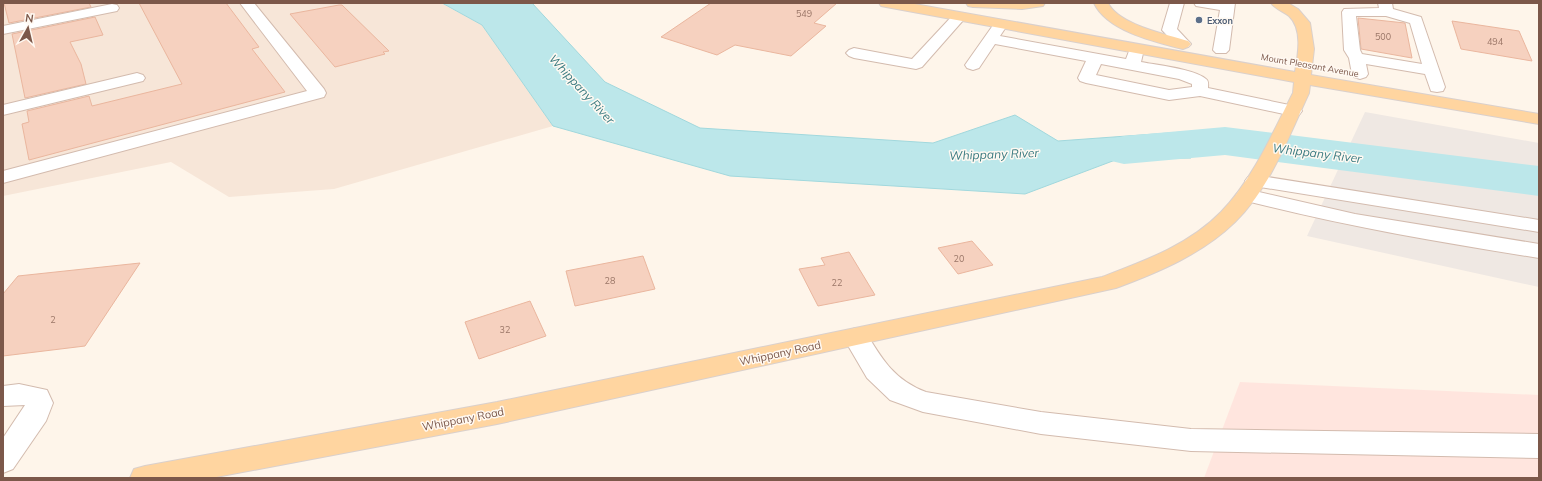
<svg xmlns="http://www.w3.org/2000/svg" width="1542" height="481" viewBox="0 0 1542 481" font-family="Mulish,sans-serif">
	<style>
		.residential { fill: #f7e6d8 }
		.commercial { fill: #ffe5de }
		.industrial { fill: #efe8e3 }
		.water { fill: #bce7ea; stroke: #a1d8dd }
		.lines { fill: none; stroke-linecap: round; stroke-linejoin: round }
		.river { fill: #bce7ea; fill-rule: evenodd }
		.building { fill: #f6d1bf; stroke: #eab69e }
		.minor-casing { stroke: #d3bbae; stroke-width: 2 }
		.major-casing { stroke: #dad0cc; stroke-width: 2 }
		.minor { fill: #fff; fill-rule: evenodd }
		.major { fill: #ffd5a0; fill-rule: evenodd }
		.service-dot { fill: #5c6f8a; stroke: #fff9f2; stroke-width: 1.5 }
		.labels { text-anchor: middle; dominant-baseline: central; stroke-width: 3; stroke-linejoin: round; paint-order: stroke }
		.number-label { font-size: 9px; fill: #9a7667 }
		.far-service-label { font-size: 9px; font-weight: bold; fill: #4e5e75; stroke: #fff9f2; text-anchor: start }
		.far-street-label { font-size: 9px; fill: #7c584a; stroke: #fff9f2 }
		.street-label { font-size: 11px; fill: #7c584a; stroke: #fff9f2 }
		.water-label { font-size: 12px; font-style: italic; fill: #3c7c82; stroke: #fff9f2 }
	</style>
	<rect width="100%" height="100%" fill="#fef5ea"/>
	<path class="residential" d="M3,3h438l41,22 71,101 -219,63 -105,8 -58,-35 -168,34z"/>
	<path class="commercial" d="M1240,382l299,13v83h-335z"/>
	<path class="industrial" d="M1365,112l174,31v144l-232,-51z"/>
	<path class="water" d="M442,3h90l73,79 95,46 233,15 82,-28 43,26 152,-11 -19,28 -73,1 -93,35 -295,-18 -177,-50 -71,-101z"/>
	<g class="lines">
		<path class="river" d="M1225,127l314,39v30l-314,-41 -101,9 -17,-4 -7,-10 7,-10 17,-4z"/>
	</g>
	<g class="building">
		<path d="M4,3h85l2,4 -82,16z"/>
		<path d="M139,3h87l33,44 -7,2 33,43 -256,68 -7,-36 7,-2 -2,-11 62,-15 3,10 90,-22z"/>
		<path d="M711,3h126l-23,20 12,3 -35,30 -56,-11 -18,10 -56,-18z"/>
		<path d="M339,5h3l47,46 -6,1 2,2 -50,13 -45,-53z"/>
		<path d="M95,17l8,18 -33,7 11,22 5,20 -61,14 -13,-64z"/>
		<path d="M1358,18l47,5 7,35 -51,-9z"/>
		<path d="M1452,21l67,10 13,30 -71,-12z"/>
		<path d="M972,241l21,24 -35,9 -20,-26z"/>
		<path d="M849,252l26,43 -57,11 -19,-37 26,-4 -4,-7z"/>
		<path d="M643,256l12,33 -80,17 -9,-35z"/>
		<path d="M140,263l-55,83 -82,10v-62l15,-18z"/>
		<path d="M530,301l16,35 -67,23 -14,-37z"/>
	</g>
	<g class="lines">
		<g class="minor-casing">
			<g id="minor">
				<path d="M240,3h14l70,86 2,4 -2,4 -321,86v-12l304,-80z"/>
				<path d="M1170,3h14l-7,26 14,15 -3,3h-10l-16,-17z"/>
				<path d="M1194,3h41l-6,47 -3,3h-10l-3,-3 7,-40 -24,-4z"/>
				<path d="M1378,3h14l1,6 28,8 24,70 -2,4 -6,1 -6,-1 -6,-17 -59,-10 2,10 -2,3 -6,2 -6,-2 -2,-3 -3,-16 -5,-8 -2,-38 2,-3 35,-1zM1356,16h30l24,7 12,41 -60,-10 -2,-4z"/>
				<path d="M112,4l5,1 2,3 -2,3 -114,23v-8z"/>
				<path d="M959,13l5,1 2,3 -44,50 -6,2 -62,-11 -5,-2 -3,-3 3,-3 5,-2 58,11 42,-45z"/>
				<path d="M1001,20l5,1 2,3 -8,12 126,23 5,-13h10l3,3 -3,13c15,3 54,7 65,17 3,2 2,6 2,9l91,19 3,4 -3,4 -6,1 -93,-20 -31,4 -83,-17 -6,-2 -2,-3 8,-17 -91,-17 -16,24 -6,2 -6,-2 -2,-3 31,-44zM1101,64l78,15 13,5v3l-23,3 -73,-15z"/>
				<path d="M137,73l6,2 2,3 -2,3 -140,34v-10z"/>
				<path d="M1255,175l284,45v12l-291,-47 -3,-4 3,-4z"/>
				<path d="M1246,189l109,25 184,30v14c-101,-16 -201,-33 -300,-59l-3,-4 3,-4z"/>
				<path d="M856,328l9,3c17,28 29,49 61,61l115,20 150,17 348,5v24l-348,-7 -150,-17 -118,-22 -33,-12 -23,-22 -24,-41 4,-6z"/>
				<path d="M19,384l28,6 6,13 -7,18 -33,48 -10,4v-35l22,-33 -22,1v-20z"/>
			</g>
		</g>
		<g class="major-casing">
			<g id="major">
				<path d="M879,3h30l386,69c3,-17 8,-43 -6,-56 -6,-5 -14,-7 -18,-13h17l10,6 12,14 4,26 -3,26 228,39v10l-229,-39 -1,8c-20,43 -39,95 -74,129 -33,32 -76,50 -119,66l-619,136 -286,54h-81l4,-9 11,-3 352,-64 605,-125c42,-16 87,-32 119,-65 32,-33 51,-78 72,-119l1,-11 -408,-75 -5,-1z"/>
				<path d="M966,3h79l-2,3 -21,3 -49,-2 -5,-1z"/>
				<path d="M1094,3h14c11,22 58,31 80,38l3,3 -3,3 -5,2c-28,-7 -76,-18 -89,-46z"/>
			</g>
		</g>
		<use href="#minor" class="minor"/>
		<use href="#major" class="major"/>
	</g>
	<circle class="service-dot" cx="1199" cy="20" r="4"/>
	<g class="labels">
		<g class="number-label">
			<text x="804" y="13">549</text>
			<text x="1383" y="36">500</text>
			<text x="1495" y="41">494</text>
			<text x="959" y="258">20</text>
			<text x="610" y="280">28</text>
			<text x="837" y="282">22</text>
			<text x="53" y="319">2</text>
			<text x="505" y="329">32</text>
		</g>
		<g class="far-service-label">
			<text x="1207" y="20">Exxon</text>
		</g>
		<g class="far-street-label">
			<text transform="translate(1310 65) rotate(10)">Mount Pleasant Avenue</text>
		</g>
		<g class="street-label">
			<text transform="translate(780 353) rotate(-12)">Whippany Road</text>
			<text transform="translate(463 419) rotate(-11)">Whippany Road</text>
		</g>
		<g class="water-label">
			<text transform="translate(582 89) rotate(47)">Whippany River</text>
			<text transform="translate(1317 153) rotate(7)">Whippany River</text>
			<text transform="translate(994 154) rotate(-2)">Whippany River</text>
		</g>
	</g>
	<rect width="1542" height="481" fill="none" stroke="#7c584a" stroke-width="8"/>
	<g transform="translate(28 28) rotate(8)" stroke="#fff9f2" stroke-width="3" paint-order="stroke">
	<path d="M0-3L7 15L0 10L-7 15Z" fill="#7c584a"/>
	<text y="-6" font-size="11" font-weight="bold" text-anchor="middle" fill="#7c584a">N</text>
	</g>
</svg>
